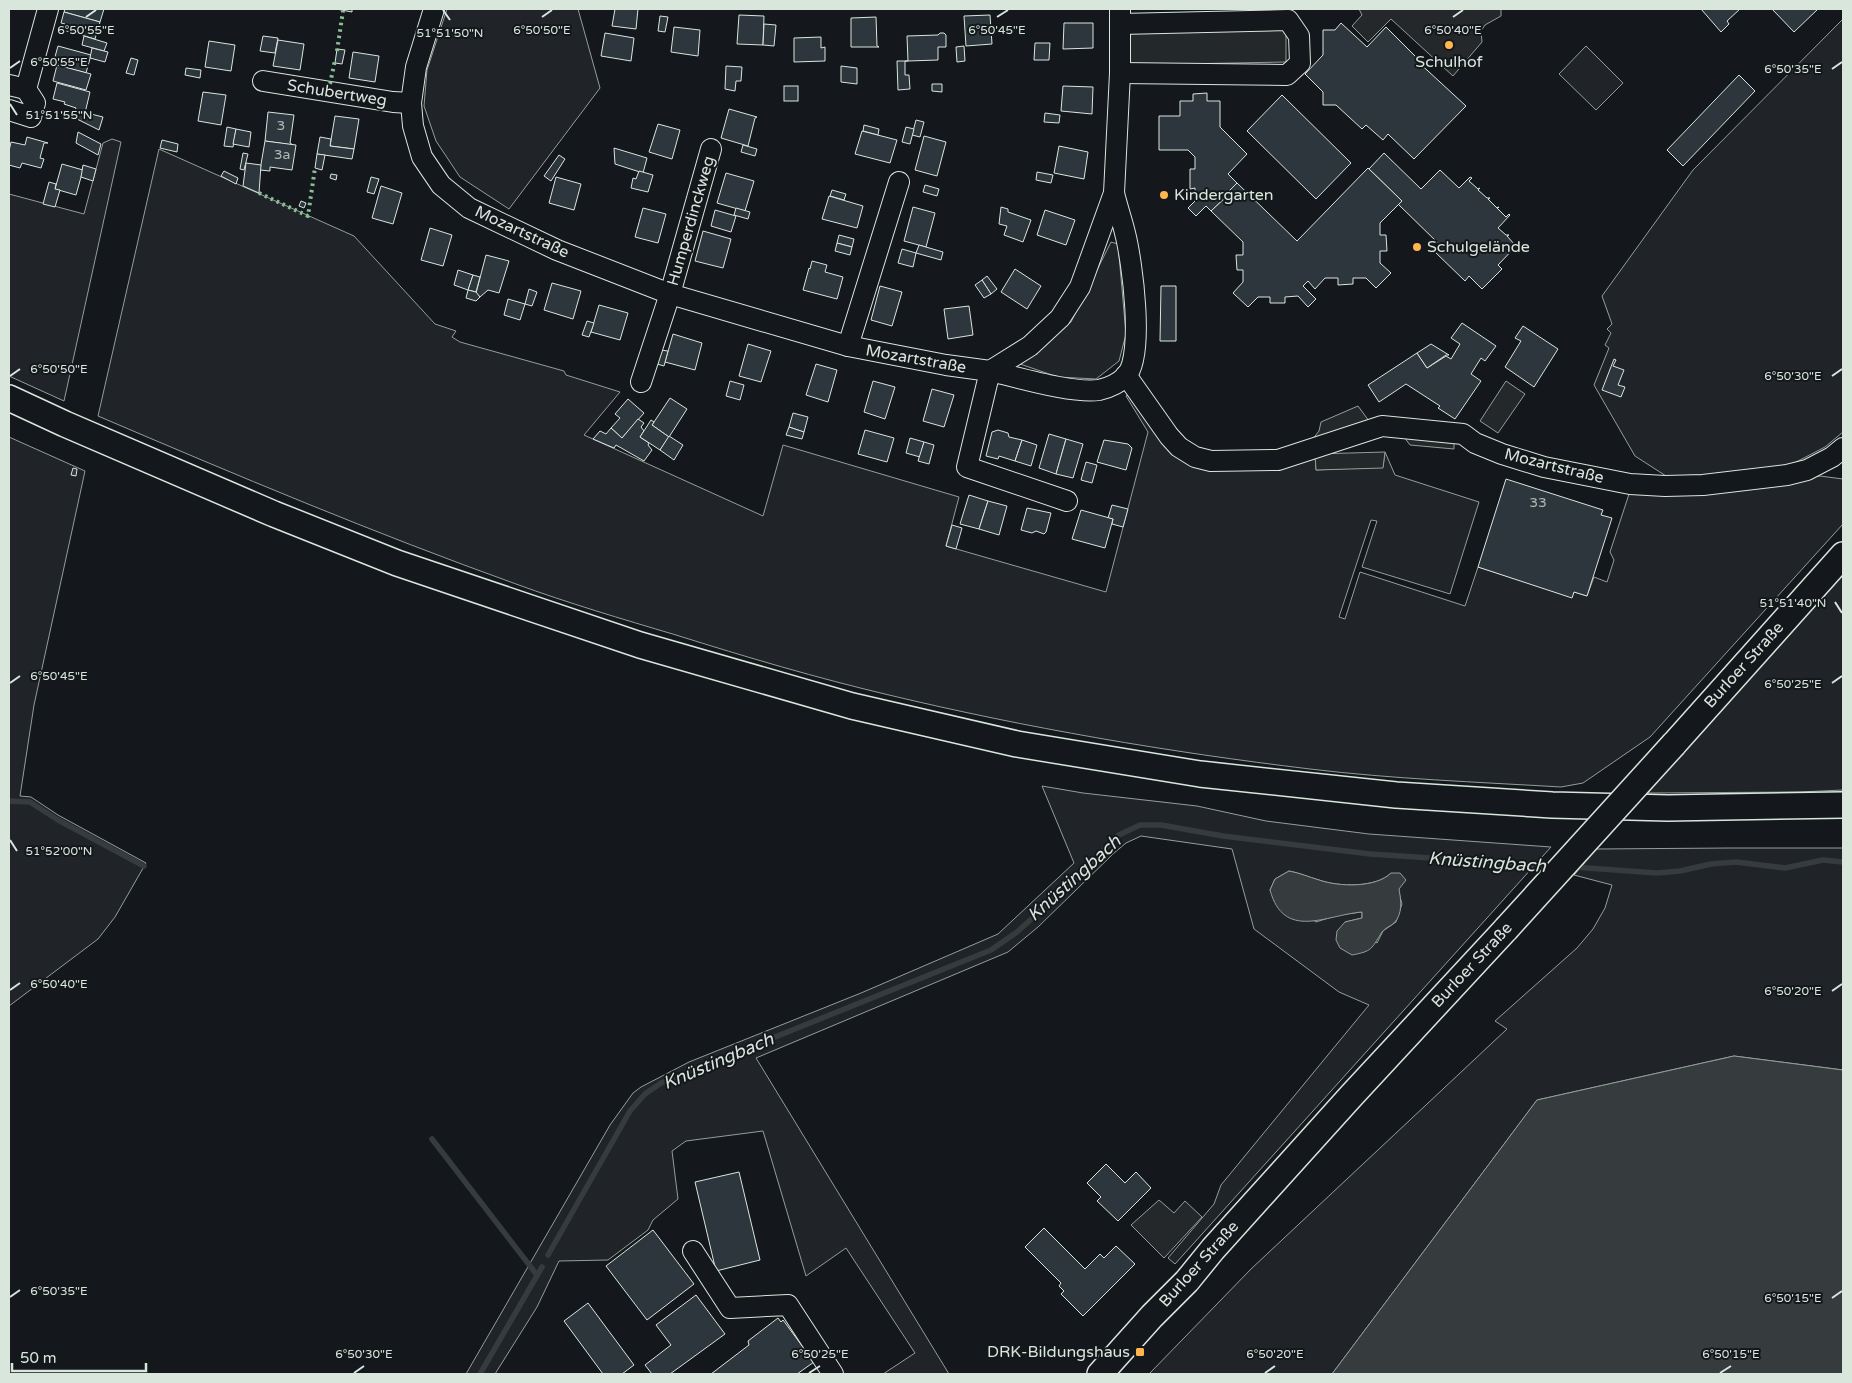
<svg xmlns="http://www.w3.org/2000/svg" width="1852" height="1383" viewBox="0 0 1852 1383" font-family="'Varela Round',sans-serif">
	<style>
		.green { fill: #202428; stroke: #939e99; fill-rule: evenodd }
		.parking { fill: #24282b; stroke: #939e99 }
		.water { fill: #363b3e; stroke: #939e99 }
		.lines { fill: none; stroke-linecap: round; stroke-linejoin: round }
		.stream { stroke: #363b3e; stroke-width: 5.5 }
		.building { fill: #2c363c; stroke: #d8e6dc }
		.minor-casing { stroke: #d8e6dc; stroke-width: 22 }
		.major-casing { stroke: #d8e6dc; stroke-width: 28 }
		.minor { stroke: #14181c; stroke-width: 20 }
		.major { stroke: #14181c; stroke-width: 25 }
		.major-bridge-casing { stroke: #d8e6dc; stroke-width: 28; stroke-linecap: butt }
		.major-bridge { stroke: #14181c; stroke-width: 25 }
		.hedge { stroke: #8ac095; stroke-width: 4; stroke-dasharray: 2.5 4; stroke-linecap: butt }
		.ticks { fill: none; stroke: #d8e6dc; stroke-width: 2 }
		.poi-dot { fill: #ffb74d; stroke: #14181c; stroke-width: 2 }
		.labels { text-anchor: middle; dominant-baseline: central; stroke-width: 4; stroke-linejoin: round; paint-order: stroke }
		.number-label { font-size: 14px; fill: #adbab4 }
		.poi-label { font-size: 16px; fill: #d8e6dc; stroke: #14181c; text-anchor: start }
		.street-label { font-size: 16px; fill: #d8e6dc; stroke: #14181c }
		.water-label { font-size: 18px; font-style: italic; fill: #d8e6dc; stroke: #14181c }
		.ticks-label { font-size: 12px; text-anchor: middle; fill: #d8e6dc; stroke: #14181c; stroke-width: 4; stroke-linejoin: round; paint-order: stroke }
	</style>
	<rect width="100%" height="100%" fill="#14181c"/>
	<g class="green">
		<path d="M447,9h131l22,79 -91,121 -49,-32 -24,-36 -12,-35 3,-36z"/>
		<path d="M1843,19v413l-18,15 -50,26 -109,3 -31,-20 -41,-71 15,-37 -4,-3 6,-12 -4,-4 5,-5 -10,-28 91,-126z"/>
		<path d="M1586,46l37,37 -27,27 -37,-36z"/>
		<path d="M112,139l9,3 -57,259 -55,-25v-182l75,20 19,-71z"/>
		<path d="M159,149l195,87 81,88 21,7 -4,6 8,5 104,29 2,4 54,17 -36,43 179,81 20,-71 176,52 -13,49 160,46 42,-160 -22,-36 5,-5 50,65 134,-2 1,16 67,-3 2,-15 10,23 84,27 -29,92 -88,-27 15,-46 -6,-1 -32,97 6,2 15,-47 105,34 13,-39 94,30 2,-5 13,4 7,-19 13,5 7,-22 -4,-8 21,-64 73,3 116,-15 23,3v45l-193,213 -67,46 -22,4c-84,-5 -168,-8 -251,-18 -142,-17 -283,-41 -421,-74 -72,-17 -143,-38 -213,-60 -54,-16 -108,-32 -160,-51 -142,-51 -280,-109 -418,-168z"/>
		<path d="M1111,242l7,2 8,90 -7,27 -23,18 -38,-2 -38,-13 51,-42z"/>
		<path d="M9,437l76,34 -51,234 -14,91 11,1 27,18 88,48 -31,54 -17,22 -89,67z"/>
		<path d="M1843,571v219l-43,2 -153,1 44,-49 26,-35z"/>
		<path d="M1042,786l41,7 114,13 69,15 103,13 182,13 -376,417 -7,-6 46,-54 7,-19 148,-180 -30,-13 -85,-63 -22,-80 -91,-13 -15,7 -13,11 -75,73 -30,25 -252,106 193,316h-66l32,-21 -69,-105 -40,28 -43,-145 -77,10 -14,10 6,48 -25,21 -5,10 -40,30 -49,1 -22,46 -42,67h-29l144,-249 23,-32 8,-6 48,-25 172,-69 137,-59 76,-71zM1289,871c11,2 19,6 30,9 20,7 57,8 72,-7l7,16 4,15 -6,18 -13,9 -6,12 -32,-21 17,-4v-6l-24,3 -22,7 -46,-32 5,-11z"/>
		<path d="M1730,848h113v222l-109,-14 -197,44 -205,274h-183l102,-105 256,-240 -12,-8 82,-73 16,-19 12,-21 7,-23 -38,-10 22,-26z"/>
	</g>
	<g class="parking">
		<path d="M1359,9h142v7l-16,9 -4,6 1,11 -29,34 -62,-57 -23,23 -16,-16 10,-11z"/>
		<path d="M1286,29v33l-160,3 -1,-34z"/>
		<path d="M1506,381l19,13 -27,39 -18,-12z"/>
		<path d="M1358,406l11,15 -57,19 7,-9 2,-9z"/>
		<path d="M1401,433l55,8 -2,3v5l-44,-4z"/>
		<path d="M1385,452l-2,16 -67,2 -1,-16z"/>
		<path d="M1159,1200l15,13 11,-12 17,16 -38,41 -33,-33z"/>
	</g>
	<g class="water">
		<path d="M1289,871c11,2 20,6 30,9 20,7 57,8 72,-7h9l6,7 -7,9c2,11 4,25 -5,34 -3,3 -9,5 -12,9 -11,17 -9,19 -30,23l-12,-7 -4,-8 1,-9 8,-9 17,-4v-6c-36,3 -78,29 -92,-22l5,-11z"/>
		<path d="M1734,1056l109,14v304h-511l205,-274z"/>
	</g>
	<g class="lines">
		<g class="stream">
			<path d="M9,801l21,1 28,18 86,46"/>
			<path d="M1573,867l84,6 23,-2 31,-7 25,-2 49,6 38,-8 20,2"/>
			<path d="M432,1139l105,136"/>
			<path d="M548,1255l82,-144 15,-17 16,-11 330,-133 26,-18 31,-28 71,-69 21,-10h21l62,11 147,18 184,12"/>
			<path d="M480,1374l62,-107"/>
		</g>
	</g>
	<g class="building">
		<path d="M65,9h39l-4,13 -36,-10z"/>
		<path d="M336,9h16v3z"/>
		<path d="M615,9h23l-2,20 -24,-3z"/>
		<path d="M1701,9h39l-13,12 2,3 -8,8z"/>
		<path d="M1772,9h46l-24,23z"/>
		<path d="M64,12l36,10 -5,17 -32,-9 2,-6 -4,-1z"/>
		<path d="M739,15l25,1 -1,29 -26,-1z"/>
		<path d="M990,15l2,29 -26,2 -2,-30z"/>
		<path d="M660,16l8,1 -3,15 -7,-1z"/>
		<path d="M876,17l1,29 2,1h-28v-29z"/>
		<path d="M1064,23h29v25l-30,1z"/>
		<path d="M1341,23l26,24 19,-20 30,30 -1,2 51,47 -52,53 -26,-25 -5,6 -17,-15 -4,4 -26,-24h-13v-13l-18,-18 18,-19v-25h12z"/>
		<path d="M764,24l12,1 -2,21 -11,-1z"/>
		<path d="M674,27l26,3 -2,26 -27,-4z"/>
		<path d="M605,33l29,5 -3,23 -30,-5z"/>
		<path d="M940,33h4l2,2v12h-8v13l-30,1 -1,-25 31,-1z"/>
		<path d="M84,36l23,7 -3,8 -22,-6z"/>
		<path d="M263,36l15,2 -3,15 -15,-2z"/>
		<path d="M821,37v11l4,-1v14l-31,1v-24z"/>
		<path d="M278,40l26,4 -4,26 -27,-4z"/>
		<path d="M209,41l26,4 -4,26 -26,-4z"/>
		<path d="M1035,43h15l-1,17h-15z"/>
		<path d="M58,46l33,9 -5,18 -33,-9z"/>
		<path d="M964,46l1,15 -8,1 -1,-15z"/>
		<path d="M92,48l16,4 -3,10 -15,-4z"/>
		<path d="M337,49l8,1 -3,14 -7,-1z"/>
		<path d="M353,52l26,4 -4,26 -26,-4z"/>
		<path d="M131,58l7,2 -4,15 -8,-2z"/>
		<path d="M897,61h11h-3v14h4l1,14 -12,1z"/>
		<path d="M57,65l34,9 -5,16 -33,-9z"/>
		<path d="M726,66l16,1 -1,14h-5l-1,10 -10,-2z"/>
		<path d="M841,66l16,2v16l-16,-2z"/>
		<path d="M186,68l15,2 -1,8 -15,-3z"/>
		<path d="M1739,75l16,16 -72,75 -16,-16z"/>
		<path d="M57,83l33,9 -5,21 -10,-3 1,-2 -12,-4 1,-2 -12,-3z"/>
		<path d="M932,84h10v8l-10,-1z"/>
		<rect x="784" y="86" width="14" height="15"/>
		<path d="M1063,86l30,1 -1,27 -31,-3z"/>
		<path d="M203,92l23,3 -5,30 -23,-4z"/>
		<path d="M1207,93v8h13v26l27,27 -19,20 9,9 -12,12 1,2 -15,14 -5,-5 -10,10 -8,-8 7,-7v-13l-5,1v-20h5v-12l-7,-7h-29v-34h21v-15h13v-7z"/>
		<path d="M1282,95l69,68 -35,36 -69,-68z"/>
		<path d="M729,109l28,8 -2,1 -7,28 -27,-8z"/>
		<path d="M79,111l24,6 -4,13 -22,-11z"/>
		<path d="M268,112l26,3 -4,28 3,2 -28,-4z"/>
		<path d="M1045,113l15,2 -1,8 -15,-1z"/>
		<path d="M335,116l24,3 -5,30 -24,-3z"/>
		<path d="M916,120l8,2 -4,15 -8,-2z"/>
		<path d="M658,124l22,6 -8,29 -23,-7z"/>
		<path d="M864,125l15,4 -1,6 -15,-4z"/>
		<path d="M227,127l9,2 -3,18 -9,-1z"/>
		<path d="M906,127l8,2 -4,15 -8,-2z"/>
		<path d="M236,129l15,3 -2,15 -16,-3z"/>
		<path d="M862,131l35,9 -7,23 -35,-9z"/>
		<path d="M78,132l23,12 -3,11 -22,-12z"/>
		<path d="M924,136l22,6 -9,34 -22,-6z"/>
		<path d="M27,137l21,6h-4l-4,15 4,1 -3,9 -19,-5 -2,5 -11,-3v-14l2,-9 14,3z"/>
		<path d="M320,137l11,2 -1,7 24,3 -2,10 -35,-5z"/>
		<path d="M162,140l16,4 -1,8 -17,-4z"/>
		<path d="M265,141l31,4 -4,25 -22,-3v4l-10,-1z"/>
		<path d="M743,145l14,4 -2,7 -14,-4z"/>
		<path d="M1059,146l29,6 -4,27 -30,-6z"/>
		<path d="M614,148l33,10 -4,15 -28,-9z"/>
		<path d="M243,153l5,1 -4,16 -4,-1z"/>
		<path d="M1384,153l37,36 19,-19 19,18 11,-11 2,1 -3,3 9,8 2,-1 -2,2 9,8h3l-2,1 9,9 2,-1 -2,1 9,9 3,-3 1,1 -12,13 8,7h3l-2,1 8,9 3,-3 1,1 -21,22 4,4 -20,20 -13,-13 -4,5 -31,-30 6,-6 -42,-41 4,-3 -33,-32z"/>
		<path d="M317,154l8,1 -3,15 -7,-2z"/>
		<path d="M559,155l6,4 -14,22 -7,-5z"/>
		<path d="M246,163l15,2 -2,28 -16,-7z"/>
		<path d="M62,164l21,6 -7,25 -21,-6z"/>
		<path d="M83,165l13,4 -3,12 -12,-4z"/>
		<path d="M1368,168l34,33 -22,22v12h6l1,16h-7v12l11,10 -15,15 -10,-10h-13v6l-15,1v-7h-13l-10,11 -7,-8 -5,5 13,13 -8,8 -10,-11 -13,1v6h-15v-6h-12l-10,10 -15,-14 10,-11v-12h-6l-1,-15h7v-13l-32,-31 15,-14 -1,-2 12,-12 60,58z"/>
		<path d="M224,171l14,7 -2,6 -15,-8z"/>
		<path d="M639,171l14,4 -5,17 -17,-4 2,-10 3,1z"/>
		<path d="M1037,172l16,3 -2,8 -15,-3z"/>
		<path d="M726,173l28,8 -9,30 -28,-8z"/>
		<path d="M331,174l6,1 -1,5 -6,-2z"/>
		<path d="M371,177l8,2 -5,15 -7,-2z"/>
		<path d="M556,177l25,7 -7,26 -25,-7z"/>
		<path d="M49,182l7,2 -1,5 5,1 -5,17 -12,-3z"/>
		<path d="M925,185l14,4 -2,7 -14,-4z"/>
		<path d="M381,186l21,7 -9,31 -21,-6z"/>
		<path d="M832,190l14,4 -2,6 -14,-4z"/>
		<path d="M829,196l34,10 -6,22 -35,-9z"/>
		<path d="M301,201l5,2 -2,5 -5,-2z"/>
		<path d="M913,207l22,6 -9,34 -22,-6z"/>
		<path d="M1001,207l7,2v3l23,8 -8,22 -19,-7 3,-9 -8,-2z"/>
		<path d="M643,208l23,6 -8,29 -23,-6z"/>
		<path d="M736,208l14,4 -2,7 -14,-4z"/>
		<path d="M715,210l21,6 -5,16 -20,-6z"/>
		<path d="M1045,210l30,10 -9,25 -29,-10z"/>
		<path d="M430,228l22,7 -9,31 -22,-6z"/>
		<path d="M703,231l28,8 -8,29 -28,-7z"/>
		<path d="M839,235l15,4 -2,8 -15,-4z"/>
		<path d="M837,243l15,4 -2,8 -15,-4z"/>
		<path d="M919,245l24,7 -2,8 -25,-7z"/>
		<path d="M902,249l14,4 -3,14 -15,-4z"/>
		<path d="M486,255l23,6 -10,32 -11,-3 -8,7 -4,-4z"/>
		<path d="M812,261l15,4 -2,7 18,5 -6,22 -34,-9 6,-22 1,1z"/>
		<path d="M1015,269l26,17 -14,23 -26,-17z"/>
		<path d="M458,270l15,5 -5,15 -14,-5z"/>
		<path d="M473,275l7,2 -4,15 -8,-2z"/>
		<path d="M987,276l10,13 -6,5 -9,-14z"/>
		<path d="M982,280l9,14 -7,4 -9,-13z"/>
		<path d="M552,283l29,8 -8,28 -29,-9z"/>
		<path d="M880,286l22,6 -10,34 -21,-6z"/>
		<path d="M1161,286h15v55h-16z"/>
		<path d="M529,289l8,3 -5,14 -7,-2z"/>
		<path d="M468,290l8,2 4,5 -4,4 -10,-3z"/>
		<path d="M508,299l17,5 -5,16 -16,-5z"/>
		<path d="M599,305l29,8 -8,27 -29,-8z"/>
		<path d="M969,306l4,29 -25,4 -4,-30z"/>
		<path d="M587,321l7,2 -5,14 -7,-2z"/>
		<path d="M1462,323l34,23 -11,15 -4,-3 -10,16 10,7 -26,38 -17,-11 2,-2 -34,-22 -27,18 -11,-17 49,-32 10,15 19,-12 5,3 9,-15 -9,-6z"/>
		<path d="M1523,326l35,23 -24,38 -29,-20 16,-26 -6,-3z"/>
		<path d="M673,334l29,9 -7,27 -30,-8z"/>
		<path d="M748,344l23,7 -10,31 -22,-6z"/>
		<path d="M1431,344l18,11h-3l-19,13 -10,-15z"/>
		<path d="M661,350l7,1 -4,15 -7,-2z"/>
		<path d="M1614,359l2,1 -3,6 11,4 -6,15 7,2 -4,10 -19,-7z"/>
		<path d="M816,364l21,6 -9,32 -22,-7z"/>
		<path d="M730,381l14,4 -4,15 -14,-4z"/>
		<path d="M873,381l22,6 -10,32 -21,-7z"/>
		<path d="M932,389l22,6 -10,32 -21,-6z"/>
		<path d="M670,398l17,11 -18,28 -17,-12z"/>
		<path d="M628,399l16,14 -22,25 -11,-10 9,-10 -5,-4z"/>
		<path d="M793,413l15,4 -4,15 -15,-5z"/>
		<path d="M638,419l6,4 -3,4 3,4 -4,6 9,6 -1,2 4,5 -8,11 -28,-16 -2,3 -21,-9 7,-8 6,3 5,-6 11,10z"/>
		<path d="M651,420l3,2 -2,3 17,12 -9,13 -20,-13z"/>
		<path d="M789,427l15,5 -2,7 -16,-4z"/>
		<path d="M865,430l29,8 -7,24 -29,-8z"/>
		<path d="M998,430l10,3 1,4 13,3 -7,21 -16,-5 -1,3 -12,-3 6,-24z"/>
		<path d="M1049,434l17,5 -10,35 -17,-6z"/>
		<path d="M669,436l14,9 -9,15 -14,-10z"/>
		<path d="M910,438l14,4 -4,15 -14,-4z"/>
		<path d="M1066,439l17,5 -10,34 -17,-4z"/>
		<path d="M1022,440l15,5 -6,21 -16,-5z"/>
		<path d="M1104,440l24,4 4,4 -6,22 -29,-8z"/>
		<path d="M924,442l10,3 -5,19 -11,-3z"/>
		<path d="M1086,462l11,3 -5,18 -11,-3z"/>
		<path d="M73,468l4,1 -1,7 -5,-1z"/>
		<path d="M1506,479l97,31 -2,5 11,3 -25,78 -13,-4 -2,6 -94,-31z"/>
		<path d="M969,495l19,6 -9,28 -19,-5z"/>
		<path d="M988,501l19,5 -8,29 -20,-6z"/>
		<path d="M1112,505l16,4 -5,18 -11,-3 1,-5 -5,-1z"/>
		<path d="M1027,508l24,5 -5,19 -2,2 -8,-3 -4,2 -11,-3z"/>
		<path d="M1081,510l32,9 -8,29 -33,-9z"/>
		<path d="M952,525l10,3 -6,21 -10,-3z"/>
		<path d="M1106,1164l19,19 11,-11 15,16 -33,33 -21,-20 4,-4 -14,-14z"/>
		<path d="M739,1172l21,88 -44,11 -21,-89z"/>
		<path d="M1044,1228l41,41 15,-15 4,4 12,-12 19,18 -52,52 -22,-22 3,-3 -5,-5 2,-3 -36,-36z"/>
		<path d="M653,1230l41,54 -47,36 -41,-54z"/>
		<path d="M696,1295l29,39 -55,40h-18l-7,-9 26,-20 -15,-20z"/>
		<path d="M588,1303l46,62 -12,9h-19l-39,-53z"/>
		<path d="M778,1318l3,4 2,-2 31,42 -17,12h-86l38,-29 -1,-4z"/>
	</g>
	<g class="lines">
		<g class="minor-casing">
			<g id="minor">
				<path d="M434,9l-18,58 -5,36 2,23 9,31 19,28 28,23 88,42 113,44 178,52 98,19 44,6 40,-25 30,-28 20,-31 34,-94 6,-120v-64"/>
				<path d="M1120,24l168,-4 11,16 1,27 -13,12 -167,-2"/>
				<path d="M263,81l130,21 18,1"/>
				<path d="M9,85l17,4 22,-80"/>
				<path d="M9,110l22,7 4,-14 -9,-14"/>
				<path d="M848,346l51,-164"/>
				<path d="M1126,375l43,61 10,11 16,10 16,4 67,-1 104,-34 81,8 12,9 27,11 42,13 86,17 35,2 38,-1 84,-10 20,-5 25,-13 11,-9"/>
				<path d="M641,382l29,-88 41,-145"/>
				<path d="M1067,501l-100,-34 23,-96c27,6 83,23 109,19 9,-2 20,-7 27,-14 19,-20 6,-116 -1,-143 -3,-13 -8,-27 -11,-40"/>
				<path d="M693,1251l37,57 58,-3 45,69"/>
			</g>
		</g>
		<g class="major-casing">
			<g id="major">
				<path d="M9,398l56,26 209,90 123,49 243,82 212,61 165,38 183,30 196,21 156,10 116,3 175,-3"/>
				<path d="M1674,744l169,-189"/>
				<path d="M1100,1374l52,-58 35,-35 26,-32 139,-154 154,-166"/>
			</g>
		</g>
		<use href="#minor" class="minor"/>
		<use href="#major" class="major"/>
		<g class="major-bridge-casing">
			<path id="major-bridge" d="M1506,929l168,-185"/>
		</g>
		<use href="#major-bridge" class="major-bridge"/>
		<g class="hedge">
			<path d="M337,51l6,-40"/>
			<path d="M330,84l5,-24"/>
			<path d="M259,193l49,23 7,-48"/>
		</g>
	</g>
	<path class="ticks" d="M443,10l7,10M86,17l10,-7M542,17l10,-7M997,17l11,-7M1453,17l10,-7M10,68l10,-7M1832,69l10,-7M10,104l7,11M10,376l10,-7M1832,376l10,-7M1835,602l7,11M10,683l10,-7M1832,683l10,-7M10,840l7,11M10,990l10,-7M1832,991l10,-7M10,1297l10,-7M1832,1298l10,-7M354,1373l10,-7M809,1373l11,-7M1265,1373l10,-7M1720,1373l11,-7"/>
	<g class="poi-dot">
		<circle cx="1449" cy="45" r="5"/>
		<circle cx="1164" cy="195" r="5"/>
		<circle cx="1417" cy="247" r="5"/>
		<rect x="1135" y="1347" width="10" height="10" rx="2.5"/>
	</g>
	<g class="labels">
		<g class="number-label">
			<text x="281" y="125">3</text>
			<text x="282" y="154">3a</text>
			<text x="1538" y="502">33</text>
		</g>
		<g class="poi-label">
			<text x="1449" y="62" text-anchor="middle">Schulhof</text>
			<text x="1174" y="195">Kindergarten</text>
			<text x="1427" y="247">Schulgelände</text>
			<text x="1130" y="1352" text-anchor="end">DRK-Bildungshaus</text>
		</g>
		<g class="street-label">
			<text transform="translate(337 93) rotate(9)">Schubertweg</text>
			<text transform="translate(691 221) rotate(-74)">Humperdinckweg</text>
			<text transform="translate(522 232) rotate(25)">Mozartstraße</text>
			<text transform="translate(916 359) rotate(10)">Mozartstraße</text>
			<text transform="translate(1554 466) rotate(14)">Mozartstraße</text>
			<text transform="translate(1744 665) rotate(-48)">Burloer Straße</text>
			<text transform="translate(1472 965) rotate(-47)">Burloer Straße</text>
			<text transform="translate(1199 1264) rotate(-48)">Burloer Straße</text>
		</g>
		<g class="water-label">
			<text transform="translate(1487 862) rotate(4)">Knüstingbach</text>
			<text transform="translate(1074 878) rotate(-42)">Knüstingbach</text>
			<text transform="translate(718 1061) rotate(-23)">Knüstingbach</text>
		</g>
	</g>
	<g class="ticks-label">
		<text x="86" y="34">6°50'55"E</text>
		<text x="542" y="34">6°50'50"E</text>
		<text x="997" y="34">6°50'45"E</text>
		<text x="1453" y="34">6°50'40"E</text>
		<text x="450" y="37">51°51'50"N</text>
		<text x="59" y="66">6°50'55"E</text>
		<text x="1793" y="73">6°50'35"E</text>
		<text x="59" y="119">51°51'55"N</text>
		<text x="59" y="373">6°50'50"E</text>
		<text x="1793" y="380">6°50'30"E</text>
		<text x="1793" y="607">51°51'40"N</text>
		<text x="59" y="680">6°50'45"E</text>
		<text x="1793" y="688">6°50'25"E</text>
		<text x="59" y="855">51°52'00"N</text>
		<text x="59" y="988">6°50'40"E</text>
		<text x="1793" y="995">6°50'20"E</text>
		<text x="59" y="1295">6°50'35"E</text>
		<text x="1793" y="1302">6°50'15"E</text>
		<text x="364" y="1358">6°50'30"E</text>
		<text x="820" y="1358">6°50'25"E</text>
		<text x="1275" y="1358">6°50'20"E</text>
		<text x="1731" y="1358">6°50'15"E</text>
	</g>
	<rect width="1852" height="1383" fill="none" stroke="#d8e6dc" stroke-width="20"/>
	<path d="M12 1363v8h134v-8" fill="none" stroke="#d8e6dc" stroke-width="2.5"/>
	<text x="20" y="1363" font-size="15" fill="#d8e6dc" stroke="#14181c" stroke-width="4" paint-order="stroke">50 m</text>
</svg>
